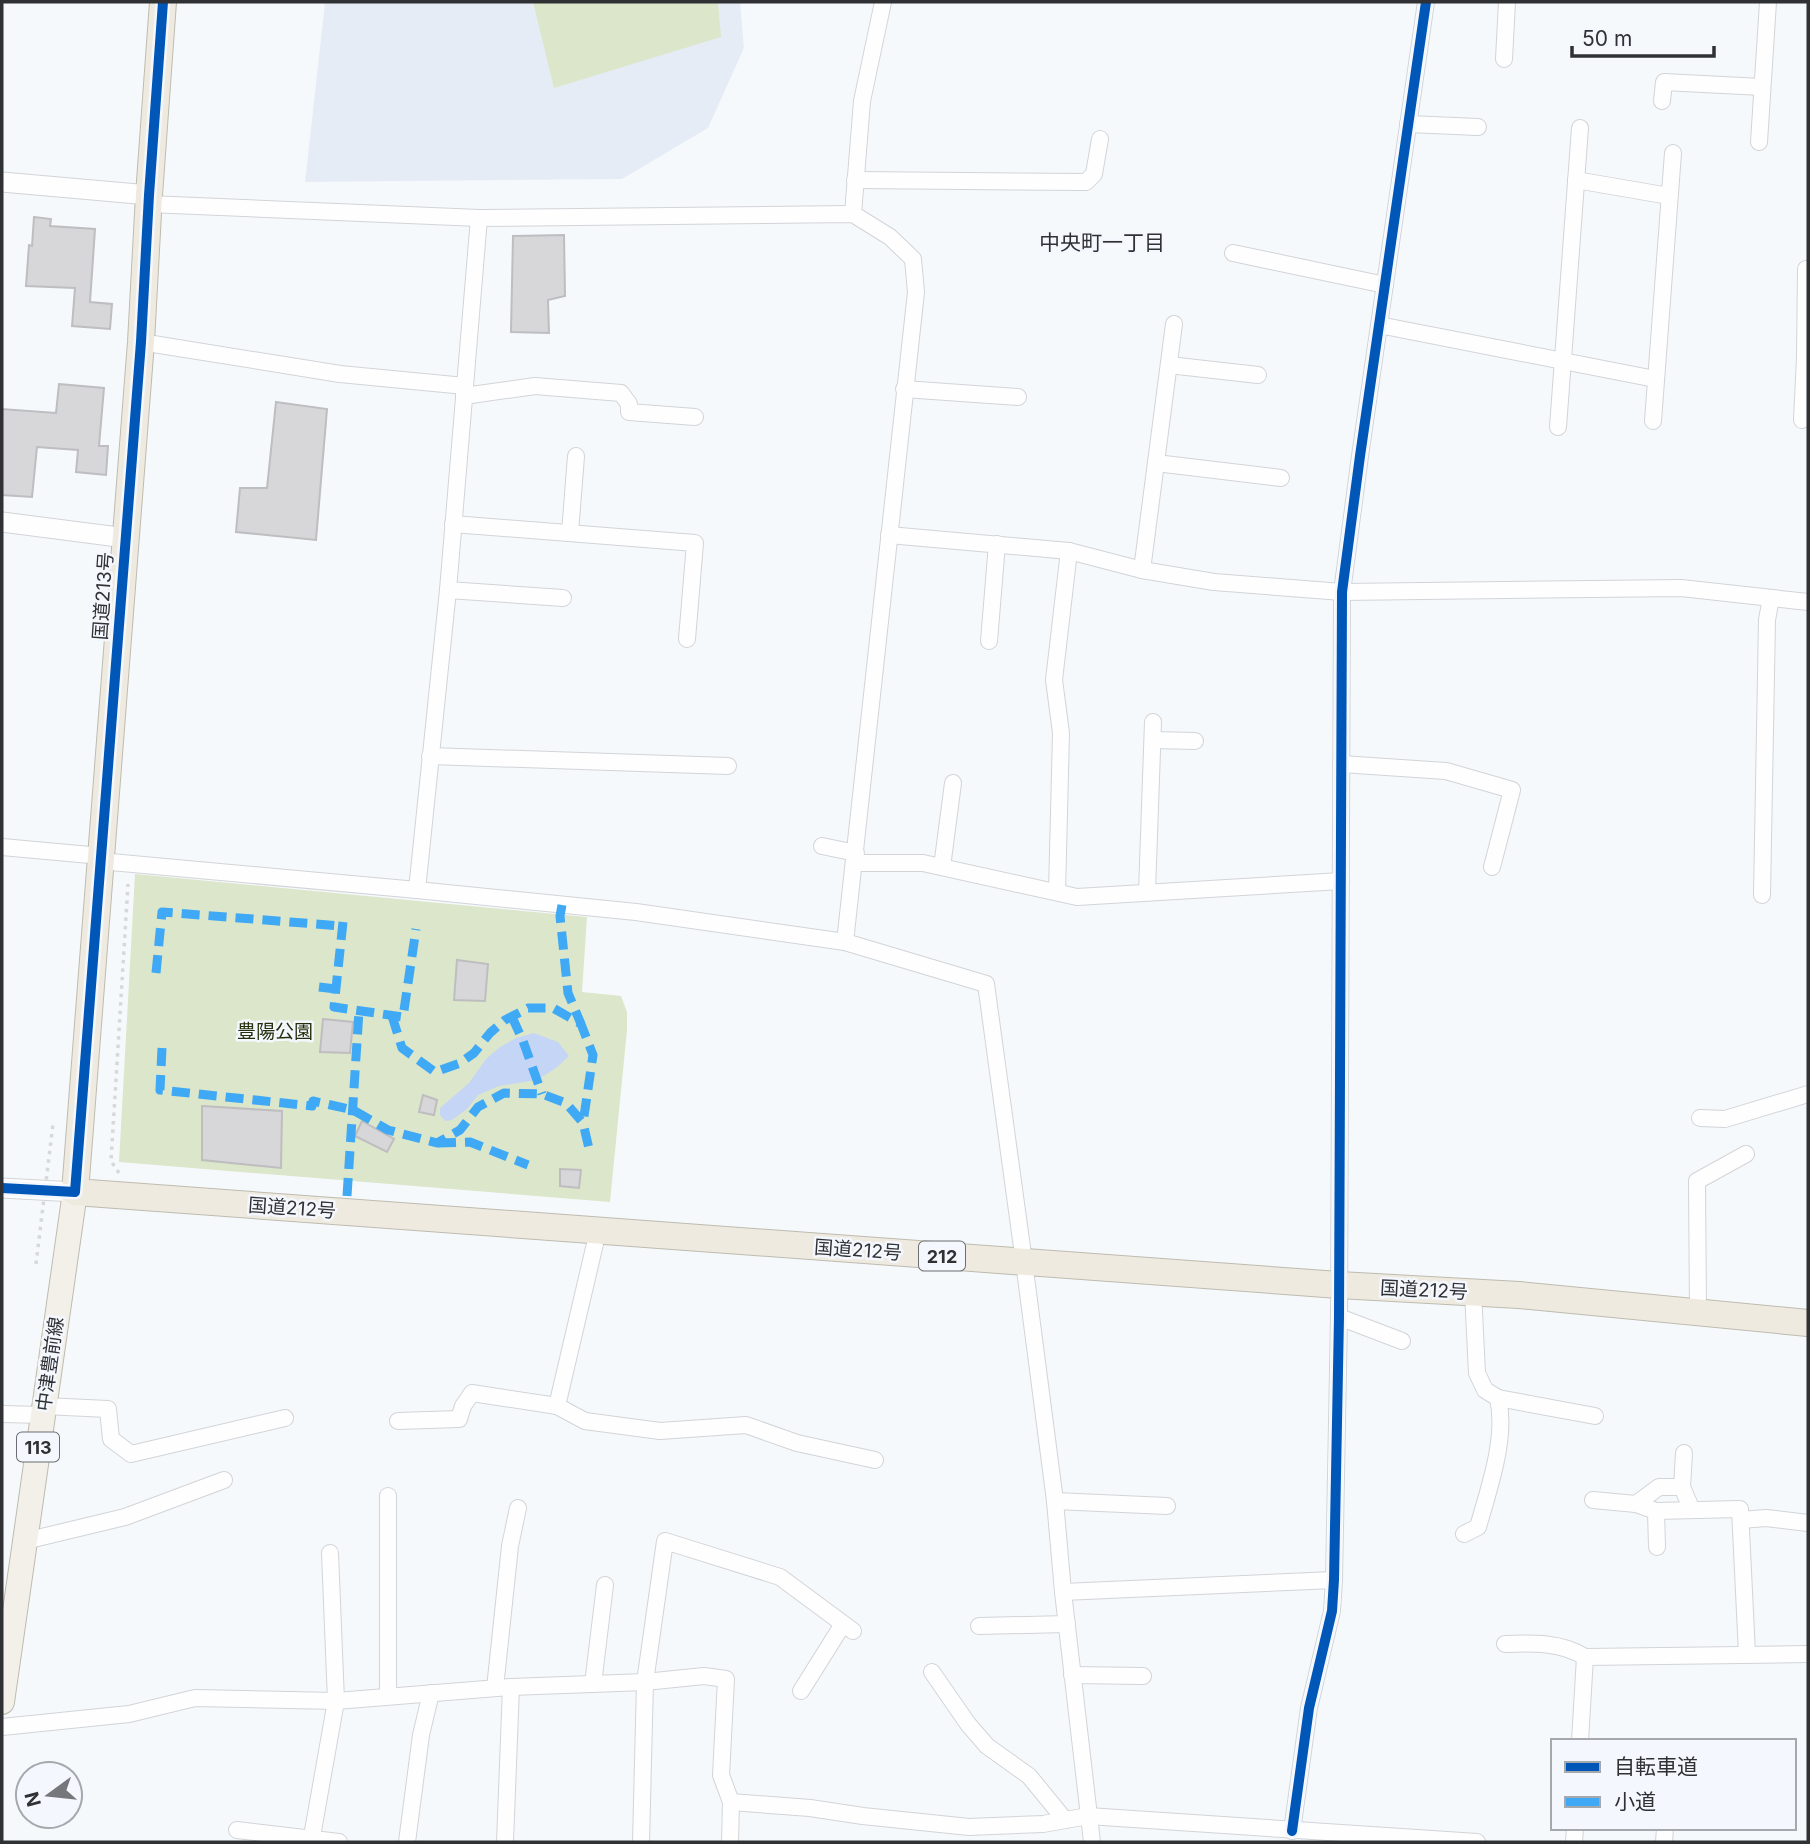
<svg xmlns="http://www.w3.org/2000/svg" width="1810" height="1844" viewBox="0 0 1810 1844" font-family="Inter,'Noto Sans JP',sans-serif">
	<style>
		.built { fill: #e6ecf6 }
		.green { fill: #dce6ca }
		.water { fill: #c5d5f5 }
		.building { fill: #d7d6d8; stroke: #bebdbf; stroke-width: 2 }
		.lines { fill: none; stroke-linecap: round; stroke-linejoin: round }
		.minor-casing { stroke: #d2d4d7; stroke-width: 18 }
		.tertiary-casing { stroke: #d2d4d7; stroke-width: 21 }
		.primary-casing { stroke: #bebbaf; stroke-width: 26 }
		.trunk-casing { stroke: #bebbaf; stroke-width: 28 }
		.path { stroke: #d7d8d8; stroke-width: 3.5; stroke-dasharray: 3.5 5; stroke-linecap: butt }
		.minor { stroke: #fefeff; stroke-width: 16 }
		.tertiary { stroke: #fefeff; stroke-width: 19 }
		.primary { stroke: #f2f0e8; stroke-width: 24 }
		.trunk { stroke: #eeeae0; stroke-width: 26 }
		.path-bridge { stroke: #d7d8d8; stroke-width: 3.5; stroke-dasharray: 3.5 5; stroke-linecap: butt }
		.quiet { stroke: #3fa9f5; stroke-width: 9; stroke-dasharray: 18 9; stroke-linecap: butt }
		.cycleway-casing { stroke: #f4f8fe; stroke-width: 15 }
		.cycleway { stroke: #0057b8; stroke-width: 10 }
		.labels { text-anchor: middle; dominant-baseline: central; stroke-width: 5; stroke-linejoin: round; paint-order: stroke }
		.shield { fill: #f4f8fe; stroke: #6a6d71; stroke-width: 2 }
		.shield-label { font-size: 18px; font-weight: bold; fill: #2f3134 }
		.street-label { font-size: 19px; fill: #2f3134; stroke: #f4f8fe }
		.park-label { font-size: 19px; fill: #262f0b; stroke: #f4f8fe }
		.neighbourhood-label { font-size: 21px; fill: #2f3134; stroke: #f4f8fe }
	</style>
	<rect width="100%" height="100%" fill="#f6f9fc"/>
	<path class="built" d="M325,2h415l4,46 -36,80 -86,51 -317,3z"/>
	<g class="green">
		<path d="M533,2h185l3,35 -167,51z"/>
		<path d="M135,874l452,43 -5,75 39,4 6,16v18l-17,172 -491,-40z"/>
	</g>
	<path class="water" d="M534,1033l24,9 11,14 -13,12 -19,12 -38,6 -21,9 -11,14 -15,11 -7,1 -5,-6v-7l29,-25 17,-24 14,-12 16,-9z"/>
	<g class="building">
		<path d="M34,217l17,2 -1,7 45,3 -5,73 22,2 -2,25 -38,-3 3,-38 -49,-2 3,-41 3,1z"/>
		<path d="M564,235l1,61 -17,4 1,33 -38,-1 2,-96z"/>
		<path d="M59,384l45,4 -5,58h9l-2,29 -30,-3 2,-22 -41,-3 -5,50 -30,-2v-86l54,4z"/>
		<path d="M276,402l51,7 -11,131 -80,-8 4,-44h27z"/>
		<path d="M457,960l31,4 -3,37 -31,-1z"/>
		<path d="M323,1019l30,3 -3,31 -30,-1z"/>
		<path d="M423,1095l14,5 -3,15 -15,-3z"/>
		<path d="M202,1106l80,5 -1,57 -79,-8z"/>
		<path d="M362,1121l32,18 -7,13 -32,-16z"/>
		<path d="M560,1169l21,1 -2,18 -19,-2z"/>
	</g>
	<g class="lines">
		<g class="minor-casing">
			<g id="minor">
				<path d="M1504,59l3,-57"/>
				<path d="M1662,101l2,-19 98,5"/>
				<path d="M1408,124l70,3"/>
				<path d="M1759,142l9,-140"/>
				<path d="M855,180l231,2 8,-8 6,-35"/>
				<path d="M1576,180l93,16"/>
				<path d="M148,204l331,14 374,-4 37,23 23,22 3,33 -71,650"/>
				<path d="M853,214l9,-113 21,-99"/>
				<path d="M1233,253l152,32"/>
				<path d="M1379,325l276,54"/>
				<path d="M141,342l199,32 125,12"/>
				<path d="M1169,365l89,10"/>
				<path d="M904,389l114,8"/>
				<path d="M464,396l71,-10 86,7 8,11v8l66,5"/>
				<path d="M1802,420l3,-62 1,-89"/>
				<path d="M1653,421l20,-268"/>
				<path d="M1558,427l22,-299"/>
				<path d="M1156,463l125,15"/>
				<path d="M453,524l242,19 -8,96"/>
				<path d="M570,533l6,-77"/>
				<path d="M889,535l180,16 73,19 72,12 128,10 339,-4 127,14"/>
				<path d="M1142,570l32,-246"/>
				<path d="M448,590l115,8"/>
				<path d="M989,641l8,-97"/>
				<path d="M1153,740l42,1"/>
				<path d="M430,756l298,10"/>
				<path d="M1341,764l105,7 66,19 -20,77"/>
				<path d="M822,846l34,7"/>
				<path d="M2,847l99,9"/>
				<path d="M100,861l317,29 219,22 209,30 141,42 38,278 31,239 8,91 29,250"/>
				<path d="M855,863h68l154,34 264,-16"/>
				<path d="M942,867l11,-84"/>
				<path d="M417,890l31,-300 31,-372"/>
				<path d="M1057,892l4,-159 -7,-53 15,-129"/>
				<path d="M1147,892l6,-170"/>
				<path d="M1762,895l5,-275 4,-22"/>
				<path d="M1700,1118l25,1 83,-25"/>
				<path d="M1698,1312l-1,-131 49,-27"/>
				<path d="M1339,1317l63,24"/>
				<path d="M1498,1398l97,18"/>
				<path d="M44,1406l64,3 3,30 20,15 154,-36"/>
				<path d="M557,1406l28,15 75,10 86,-6 51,18 78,17"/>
				<path d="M2,1414l41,1"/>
				<path d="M398,1421l61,-2 4,-13 9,-13 85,13 41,-175"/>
				<path d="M1682,1487l2,-34"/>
				<path d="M1593,1500l43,4 20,7 84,-2 7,145"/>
				<path d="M1055,1501l112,5"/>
				<path d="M1636,1504l23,-17h23l10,23"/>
				<path d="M1656,1511l1,36"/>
				<path d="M1741,1520l25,-2 42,5"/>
				<path d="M1464,1534l14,-7c11,-39 29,-89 20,-129l-13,-8 -8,-17 -4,-81"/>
				<path d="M25,1541l100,-24 99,-37"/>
				<path d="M1063,1592l271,-12"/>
				<path d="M979,1626l88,-2"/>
				<path d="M1505,1644c28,-1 56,-2 80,13l223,-3"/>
				<path d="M932,1672l36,52 19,22 42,30 36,44"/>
				<path d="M1072,1675l71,1"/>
				<path d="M593,1684l12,-99"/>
				<path d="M495,1688l15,-142 8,-38"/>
				<path d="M801,1691l42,-67"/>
				<path d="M388,1696v-200"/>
				<path d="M2,1727l127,-13 66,-16 141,3 175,-14 134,-5 59,-6 22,3 -5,96 10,27 -1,40"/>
				<path d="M1580,1741l5,-84"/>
				<path d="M731,1802l79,6 53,8 106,11 74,-3 45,-8 389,26"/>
				<path d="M237,1830l102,12"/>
				<path d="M1292,1831l17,-123 23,-97 2,-31 5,-263 3,-725 18,-136 66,-454"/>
				<path d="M311,1842l25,-141 -6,-148"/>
				<path d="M407,1842l14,-107 10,-42"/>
				<path d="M505,1842l6,-155"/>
				<path d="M641,1842l4,-160 20,-141 115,36 73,54"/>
				<path d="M1574,1842l1,-14"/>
				<path d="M1664,1842l1,-14"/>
			</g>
		</g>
		<g class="tertiary-casing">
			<g id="tertiary">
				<path d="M2,182l147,13"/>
				<path d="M2,522l124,16"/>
				<path d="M2,1188l73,4"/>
			</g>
		</g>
		<g class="primary-casing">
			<path id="primary" d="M2,1702l73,-510"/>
		</g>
		<g class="trunk-casing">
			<path id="trunk" d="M163,2l-14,193 -8,147 -66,850 1264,93 180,10 289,28"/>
		</g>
		<path class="path" d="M119,1173l-8,-12 17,-277"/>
		<use href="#minor" class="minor"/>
		<use href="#tertiary" class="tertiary"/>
		<use href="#primary" class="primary"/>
		<use href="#trunk" class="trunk"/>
		<path class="path-bridge" d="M36,1264l17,-140"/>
		<g class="quiet">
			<path d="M562,905l-2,11 8,77 13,31"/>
			<path d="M343,922l-9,85 69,10 13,-88"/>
			<path d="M156,973l6,-61 180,14"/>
			<path d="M319,987l17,2"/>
			<path d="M392,1016l10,32 33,24 25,-9 14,-10 16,-20 15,-13 23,-12h25l28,16 12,31 -10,68"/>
			<path d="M512,1017l11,24 19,53"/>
			<path d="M162,1048l-2,42 152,16 1,-5 40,9 35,20 49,13 23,-13 18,-23 26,-14 38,1 24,9 17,20 7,30"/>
			<path d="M438,1143l32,-1 58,23"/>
			<path d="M347,1196l12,-185"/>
		</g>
		<g class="cycleway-casing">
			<g id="cycleway">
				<path d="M2,1188l73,4 66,-850 8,-147 14,-193"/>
				<path d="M1292,1831l17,-123 23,-97 2,-31 5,-263 3,-725 18,-136 66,-454"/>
			</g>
		</g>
		<use href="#cycleway" class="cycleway"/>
	</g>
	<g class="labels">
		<g class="shield">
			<rect x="919" y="1241.5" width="46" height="29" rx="5"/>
			<rect x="17" y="1432.5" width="42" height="29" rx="5"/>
		</g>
		<g class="shield-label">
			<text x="942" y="1256">212</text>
			<text x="38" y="1447">113</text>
		</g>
		<g class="street-label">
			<text transform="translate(103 596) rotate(-86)">国道213号</text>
			<text transform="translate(292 1208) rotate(4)">国道212号</text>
			<text transform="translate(858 1250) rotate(4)">国道212号</text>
			<text transform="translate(1424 1290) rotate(3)">国道212号</text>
			<text transform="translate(50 1364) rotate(-82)">中津豊前線</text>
		</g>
		<g class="park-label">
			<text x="275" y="1031">豊陽公園</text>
		</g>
		<g class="neighbourhood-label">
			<text x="1102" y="242">中央町一丁目</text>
		</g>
	</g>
	<rect width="1810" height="1844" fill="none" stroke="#2f3134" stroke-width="7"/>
	<rect x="1551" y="1739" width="245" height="91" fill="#f4f8fe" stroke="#a5a8ad" stroke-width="2"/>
	<rect x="1565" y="1762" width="35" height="10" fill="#0057b8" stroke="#a5a8ad" stroke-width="2"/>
	<text x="1614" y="1774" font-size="21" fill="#2f3134">自転車道</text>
	<rect x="1565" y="1797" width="35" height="10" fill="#3fa9f5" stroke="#a5a8ad" stroke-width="2"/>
	<text x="1614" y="1809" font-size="21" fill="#2f3134">小道</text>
	<g transform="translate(49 1795) rotate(255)"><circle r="33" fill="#f4f8fe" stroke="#a5a8ad" stroke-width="2"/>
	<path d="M0-5L12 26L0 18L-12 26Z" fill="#75777a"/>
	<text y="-10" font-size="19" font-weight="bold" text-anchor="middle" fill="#2f3134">N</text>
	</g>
	<path d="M1572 46v10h142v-10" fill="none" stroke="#2f3134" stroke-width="3.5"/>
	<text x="1582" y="46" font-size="21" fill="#2f3134" stroke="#f4f8fe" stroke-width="5" paint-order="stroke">50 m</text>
</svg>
